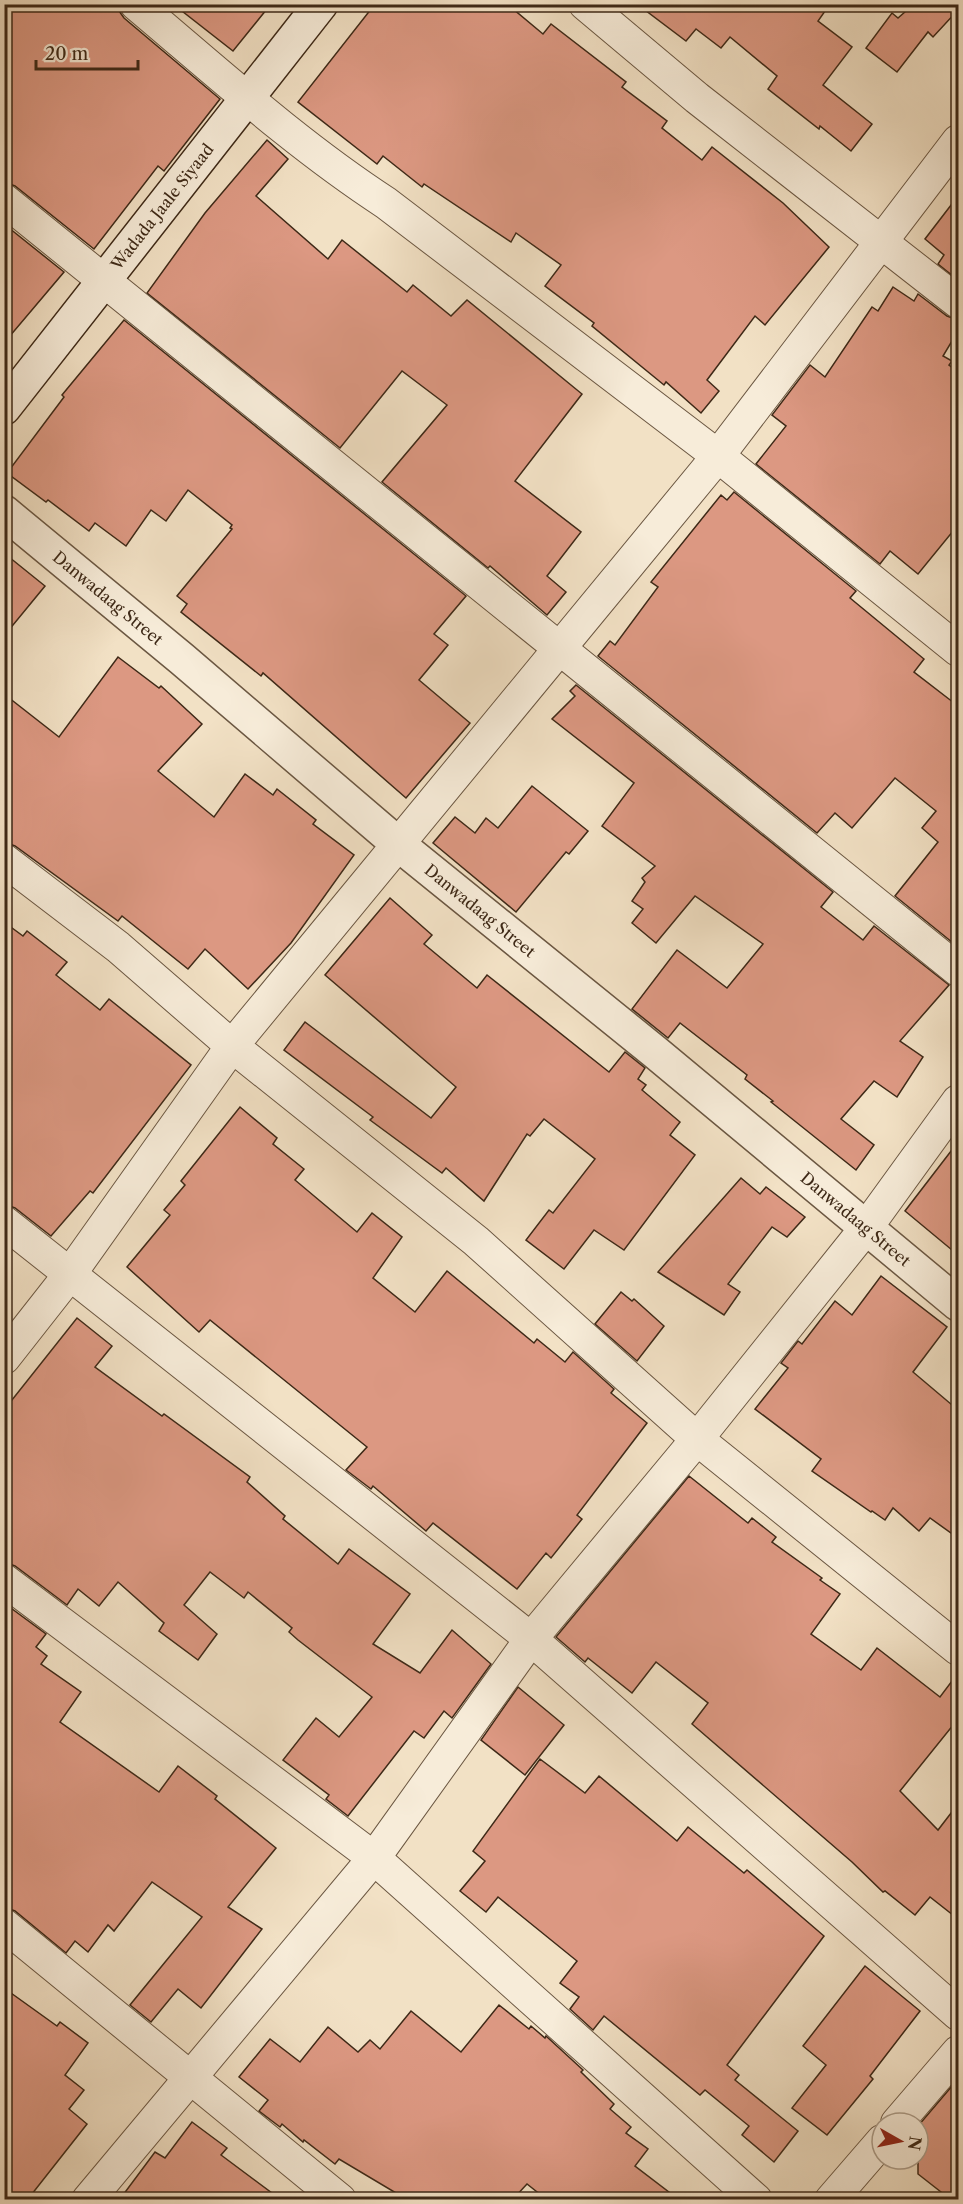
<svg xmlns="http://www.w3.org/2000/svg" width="963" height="2204" viewBox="0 0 963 2204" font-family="'Libre Caslon Text',serif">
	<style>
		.building { fill: #dc9882; stroke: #3e2917; stroke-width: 1.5 }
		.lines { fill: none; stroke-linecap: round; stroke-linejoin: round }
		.minor-casing { stroke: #6b5742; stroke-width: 34 }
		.tertiary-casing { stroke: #6b5742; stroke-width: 36 }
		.secondary-casing { stroke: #3e2917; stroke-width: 36 }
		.minor { stroke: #f7ecd9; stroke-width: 32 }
		.tertiary { stroke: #f7ecd9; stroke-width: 33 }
		.secondary { stroke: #f7ecd9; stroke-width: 33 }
		.labels { text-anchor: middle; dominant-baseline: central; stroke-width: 4.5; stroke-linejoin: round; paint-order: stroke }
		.street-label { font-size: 16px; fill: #3e2917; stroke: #f7ecd9 }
	</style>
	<rect width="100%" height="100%" fill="#f2e1c5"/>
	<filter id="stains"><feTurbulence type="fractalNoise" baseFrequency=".00333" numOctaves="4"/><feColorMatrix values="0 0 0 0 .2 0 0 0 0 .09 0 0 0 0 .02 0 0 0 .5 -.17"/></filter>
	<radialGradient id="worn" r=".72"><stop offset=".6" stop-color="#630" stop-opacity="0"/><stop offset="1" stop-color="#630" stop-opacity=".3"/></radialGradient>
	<g class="building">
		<path d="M4,4h115v7l5,7 96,81 -56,72 -6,-5 -64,83 -79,-63 -11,-4z"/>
		<path d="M173,4h98l-38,47z"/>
		<path d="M375,4h132l36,30 8,-10 75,58 -4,5 45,34 -5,7 40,32 10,-13 71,56 46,44 -64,78 -10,-9 -48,64 12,11 -18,22 -35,-31 -2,3 -72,-59 2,-3 -49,-37 16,-21 -45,-32 -5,9 -87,-58 -2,3 -39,-31 -6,8 -79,-62z"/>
		<path d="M637,4h193l-12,17 34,26 -29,38 49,39 -21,27 -31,-25 -1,3 -51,-40 9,-13 -47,-39 -9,11 -25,-19 -10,12z"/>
		<path d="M899,4h59v6l-25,27 -5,-5 -31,40 -31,-24 26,-35 6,5 8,-7z"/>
		<path d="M267,140l21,19 -32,37 72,63 14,-19 65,52 6,-7 38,31 16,-16 115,94 -67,87 66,51 -34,44 19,16 -19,23 -57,-49 -2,2 -106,-86 65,-77 -45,-34 -62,77 -193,-155 58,-80z"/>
		<path d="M958,196v84l-20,-16 6,-9 -19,-16z"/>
		<path d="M4,224l60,48 -60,71z"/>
		<path d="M893,287l21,14 4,-7 29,22 11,4v11l-15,25 9,5 -3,4 9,7v153l-40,49 -28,-23 -10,13 -124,-100 30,-38 -14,-11 38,-50 15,12 47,-70 6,4z"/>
		<path d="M124,320l342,276 -32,38 14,11 -29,35 51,43 -64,75 -143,-125 -2,3 -80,-64 6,-8 -10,-8 55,-67 -2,-1 2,-3 -44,-35 -22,31 -15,-11 -25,36 -31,-23 -6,8 -41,-31 -2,2 -39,-29 57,-76 -2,-2z"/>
		<path d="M734,492l122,99 -6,7 74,61 -10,13 44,34v241l-63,-51 43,-54 -16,-14 14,-17 -41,-33 -43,50 -17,-15 -18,20 -219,-177 12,-15 5,4 43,-58 -7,-5 70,-87 6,5z"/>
		<path d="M4,553l41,33 -41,50z"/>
		<path d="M118,657l41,31 2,-2 41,38 -44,47 56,46 31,-43 28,21 4,-6 39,31 -3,4 41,31 -63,88 -43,46 -43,-40 -17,20 -66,-53 -4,5 -103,-75 -11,-4v-148l55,43z"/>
		<path d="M576,685l257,207 -12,15 42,33 11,-14 75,59 -49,56 23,16 -26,40 -23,-16 -33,38 33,26 -18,25 -85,-68 2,-1 -28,-22 2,-4 -67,-52 -12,15 -36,-29 45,-59 50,38 36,-44 -68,-48 -39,47 -24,-20 11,-14 -11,-8 13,-19 -3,-4 13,-12 -53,-40 32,-43 -82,-64 23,-23 -5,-5z"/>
		<path d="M532,786l56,45 -19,23 -3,-2 -50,60 -83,-69 22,-26 20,16 11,-15 12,10z"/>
		<path d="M390,898l42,37 -8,9 53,44 10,-13 122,97 16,-20 20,16 -7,11 8,6 -4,5 38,32 -10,13 25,20 -71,95 -30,-20 -30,39 -38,-29 23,-30 4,3 42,-54 -51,-40 -14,17 -3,-2 -43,67 -38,-33 -4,5 -72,-53 3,-3 -89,-67 21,-28 126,96 25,-31 -131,-112z"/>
		<path d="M4,922l19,14 4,-5 40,31 -11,13 44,35 9,-11 82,66 -98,128 -3,-2 -39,45 -36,-28 -11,-4z"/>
		<path d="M240,1107l37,31 -4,6 31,25 -9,11 62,52 15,-19 30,24 -29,41 42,34 32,-41 87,72 3,-4 28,23 8,-10 41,37 -3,4 36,30 -70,92 5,4 -31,39 -5,-5 -29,36 -84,-66 -7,8 -53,-45 -2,3 -25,-19 21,-23 -157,-127 -11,12 -72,-65 43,-52 -6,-5 21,-25 -4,-4z"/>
		<path d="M958,1142v113l-53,-44z"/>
		<path d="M741,1178l19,16 6,-7 39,30 -18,20 -15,-10 -44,57 12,8 -16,23 -66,-43z"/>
		<path d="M881,1276l66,51 -34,45 45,38v128l-28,-20 -11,13 -26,-23 -8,12 -13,-9 -1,1 -59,-41 9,-12 -66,-50 33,-41 -7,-5 17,-22 4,3 33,-43 17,14z"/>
		<path d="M621,1292l11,9 2,-2 30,27 -27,35 -42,-37z"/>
		<path d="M77,1318l35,28 -17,21 67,49 2,-2 86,63 -3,5 38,34 -2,3 55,45 11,-15 61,45 -37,50 47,29 32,-43 39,34 -39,54 -8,-7 -20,27 -10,-7 -66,85 -22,-17 3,-4 -46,-35 33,-42 23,19 33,-40 -74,-57 -9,-8 3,-4 -44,-36 -4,6 -34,-26 -26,33 33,29 -19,26 -39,-29 5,-8 -46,-41 -19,24 -21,-17 -11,16 -52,-39 -11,-4v-152z"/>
		<path d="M689,1476l59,47 4,-5 24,19 -4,5 50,36 -2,2 20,14 -29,40 50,36 16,-22 63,49 18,-24v46l-58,72 38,39 20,-26v115l-28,-22 -15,18 -30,-24 -2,1 -31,-30 -160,-138 16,-21 -52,-41 -24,31 -44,-35 -3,4 -29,-25z"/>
		<path d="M4,1603l42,31 -10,13 11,9 -6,8 40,28 -21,30 99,70 19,-26 39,30 -2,3 61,49 -48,59 34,22 -61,79 -23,-19 -27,33 -21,-17 72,-88 -50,-35 -38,49 -6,-6 -20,27 -13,-11 -9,12 -51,-42 -11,-4z"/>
		<path d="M518,1687l46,38 -39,50 -44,-35z"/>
		<path d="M540,1759l45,34 14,-17 78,65 11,-14 56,46 3,-3 77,66 -97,129 12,10 -4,5 63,51 -24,31 -32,-27 7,-9 -44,-36 -5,5 -96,-79 -11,14 -23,-21 9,-12 -19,-14 17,-22 -79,-64 -12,15 -26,-21 25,-30 -12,-10z"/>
		<path d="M865,1966l55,45 -50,65 3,3 -46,56 -35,-27 34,-43 -23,-19z"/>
		<path d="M4,1988l53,38 3,-4 28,21 -23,32 19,15 -15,19 18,15 -59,75h-24z"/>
		<path d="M499,2005l30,24 2,-3 14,12 1,-2 37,34 -2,2 33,32 -4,5 21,18 -5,6 22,16 -13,17 43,33h-132l-19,-15 -14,15h-107l-67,-40 -4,5 -31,-24 -1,2 -21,-18 -2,3 -21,-16 9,-11 -29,-23 31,-38 30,23 28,-35 30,25 12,-12 10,9 31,-38 50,41z"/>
		<path d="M958,2079v120h-8l-32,-25v-48z"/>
		<path d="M192,2122l35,26 -6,7 59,44h-160l35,-47 10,6z"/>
	</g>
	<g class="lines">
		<g class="minor-casing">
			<g id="minor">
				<path d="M136,4c82,69 161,141 250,199l332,253 240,194"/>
				<path d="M585,4l112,94 261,204"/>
				<path d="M4,200l954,770"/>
				<path d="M4,860l114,87 114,99 244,195 221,198 261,210"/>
				<path d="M4,1222l527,417 427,375"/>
				<path d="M4,1358l66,-84 162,-228 486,-590 240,-315"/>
				<path d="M4,1580l370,278 382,342"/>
				<path d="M4,1925l336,275"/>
				<path d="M897,2123l61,-71"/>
				<path d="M88,2200l286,-342 157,-219 166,-200 169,-211 92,-127"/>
				<path d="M831,2200l51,-59"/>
			</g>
		</g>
		<g class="tertiary-casing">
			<g id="tertiary">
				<path id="s1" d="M4,512l178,147 216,185 257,208 303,252"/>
			</g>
		</g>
		<g class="secondary-casing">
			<g id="secondary">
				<path id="s2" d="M4,408l317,-404"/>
			</g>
		</g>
		<use href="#minor" class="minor"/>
		<use href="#tertiary" class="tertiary"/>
		<use href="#secondary" class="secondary"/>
	</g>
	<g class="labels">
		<g class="street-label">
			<text stroke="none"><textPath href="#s2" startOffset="256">Wadada Jaale Siyaad</textPath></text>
			<text stroke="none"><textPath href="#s1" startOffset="135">Danwadaag Street</textPath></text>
			<text stroke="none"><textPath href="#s1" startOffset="621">Danwadaag Street</textPath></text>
			<text stroke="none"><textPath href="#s1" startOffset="1107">Danwadaag Street</textPath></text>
		</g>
	</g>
	<rect width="963" height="2204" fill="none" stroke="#f2e1c5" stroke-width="24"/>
	<rect x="6" y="6" width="951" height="2192" fill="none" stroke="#3e2917" stroke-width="3"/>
	<rect x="12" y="12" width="939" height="2180" fill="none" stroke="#3e2917" stroke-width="1.5"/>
	<g transform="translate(900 2141) rotate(99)"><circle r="28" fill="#f7ecd9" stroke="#ad9e8b" stroke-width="1.5"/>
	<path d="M0-4.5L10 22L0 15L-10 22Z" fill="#8f2418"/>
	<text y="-9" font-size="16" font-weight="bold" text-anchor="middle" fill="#3e2917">N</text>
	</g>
	<path d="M36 60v9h102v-9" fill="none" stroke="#3e2917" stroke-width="3"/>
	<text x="45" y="60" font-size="18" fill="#3e2917" stroke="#f7ecd9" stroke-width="4.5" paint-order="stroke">20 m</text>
	<rect width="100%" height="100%" filter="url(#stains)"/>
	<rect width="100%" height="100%" fill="url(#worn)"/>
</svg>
